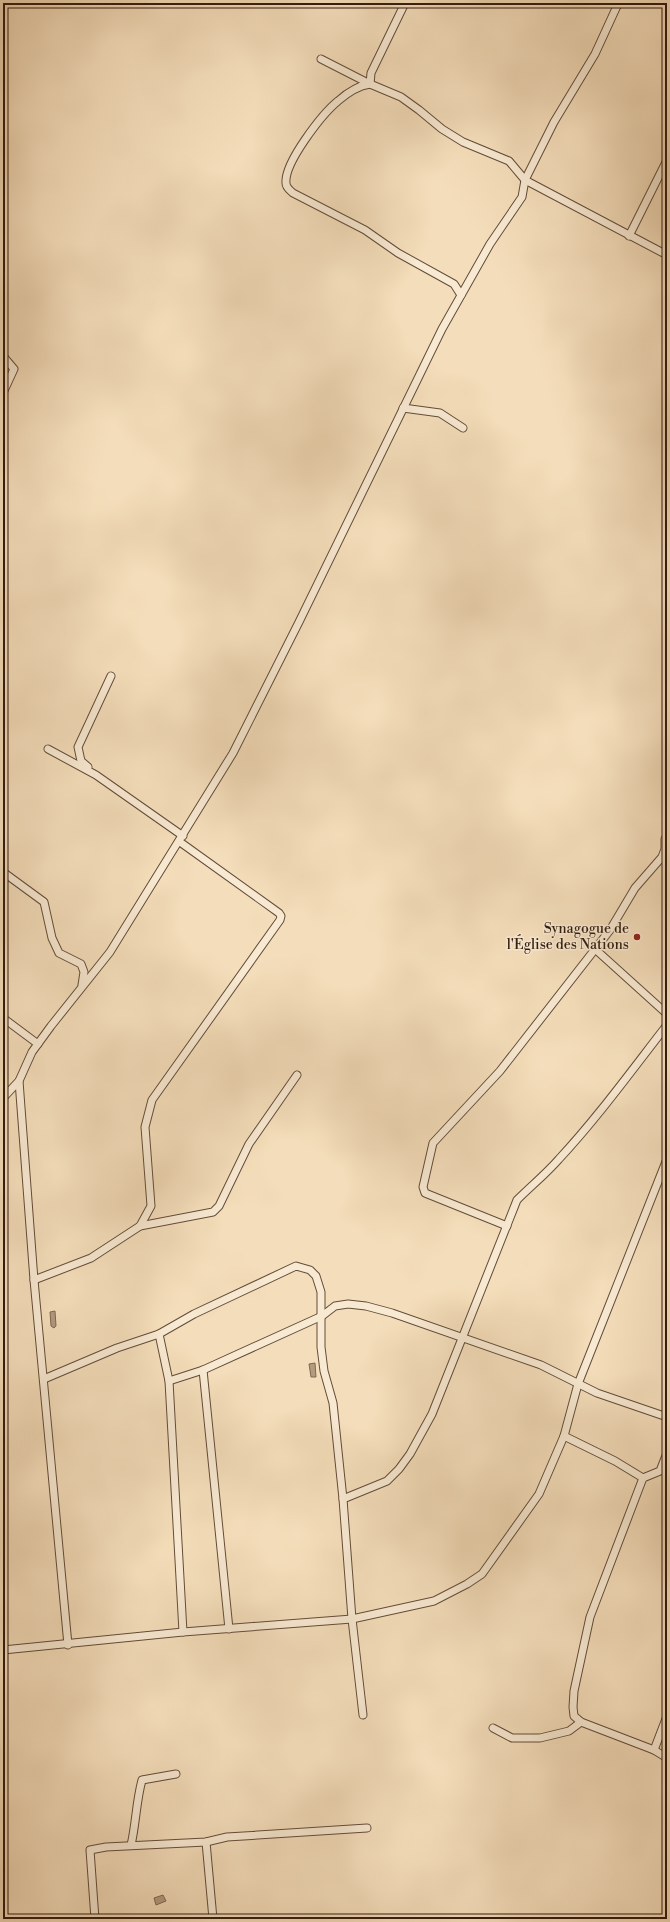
<svg xmlns="http://www.w3.org/2000/svg" width="670" height="1922" viewBox="0 0 670 1922" font-family="'Libre Bodoni',serif">
	<style>
		.water { fill: #b29b7f; stroke: #7f6851 }
		.lines { fill: none; stroke-linecap: round; stroke-linejoin: round }
		.minor-casing { stroke: #634c38; stroke-width: 9 }
		.minor { stroke: #f8e9d2; stroke-width: 7 }
		.poi-dot { fill: #8f2418; stroke: #f8e9d2; stroke-width: 1.5 }
		.labels { text-anchor: middle; dominant-baseline: central; stroke-width: 3; stroke-linejoin: round; paint-order: stroke }
		.poi-label { font-size: 14px; fill: #331b0d; stroke: #f8e9d2; text-anchor: end }
	</style>
	<rect width="100%" height="100%" fill="#f4ddba"/>
	<filter id="stains"><feTurbulence type="fractalNoise" baseFrequency=".005" numOctaves="4"/><feColorMatrix values="0 0 0 0 .2 0 0 0 0 .09 0 0 0 0 .02 0 0 0 .5 -.17"/></filter>
	<radialGradient id="worn" r=".72"><stop offset=".6" stop-color="#630" stop-opacity="0"/><stop offset="1" stop-color="#630" stop-opacity=".3"/></radialGradient>
	<g class="water">
		<path d="M55,1311l1,15 -2,2 -3,-2 -1,-14z"/>
		<path d="M315,1363l1,14h-5l-2,-13z"/>
		<path d="M163,1895l3,6 -10,4 -2,-7z"/>
	</g>
	<g class="lines">
		<g class="minor-casing">
			<g id="minor">
				<path d="M405,3l-34,70 -1,11c-13,2 -23,9 -32,17 -16,13 -54,62 -52,82 0,5 4,7 7,10l72,37 33,23 56,31 7,11"/>
				<path d="M321,59l49,25 31,13 18,13 23,19 21,13 46,19 16,19 142,75"/>
				<path d="M629,236l38,-76"/>
				<path d="M3,356l11,13 -11,24"/>
				<path d="M403,408l37,5 23,15"/>
				<path d="M48,749l48,26 87,61"/>
				<path d="M88,767l-7,-6 -3,-14 33,-71"/>
				<path d="M3,872l41,30 8,36 7,15 22,11 3,8 -2,13"/>
				<path d="M595,949l72,65"/>
				<path d="M3,1018l35,26"/>
				<path d="M19,1081l15,199 34,365"/>
				<path d="M3,1098l16,-17 13,-29 19,-26 59,-74 123,-199 66,-131 143,-293 48,-85 32,-47 3,-17 29,-58 41,-68 22,-48 3,-3"/>
				<path d="M140,1226l73,-14 6,-6 30,-62 48,-69"/>
				<path d="M507,1226l-82,-33 -2,-6 10,-44 67,-72 110,-141 25,-42 27,-31 3,-8v-10"/>
				<path d="M34,1280l57,-22 49,-32 11,-20 -6,-79 7,-27 128,-180 1,-4 -2,-3 -99,-71"/>
				<path d="M159,1334l10,47 14,251"/>
				<path d="M203,1370l26,259"/>
				<path d="M44,1379l73,-31 42,-14 35,-20 102,-48 14,4 6,6 5,16v55l3,24 9,32 10,96 9,120 11,96"/>
				<path d="M169,1381l34,-11 119,-54 13,-10 13,-2 18,2 26,7 149,52 56,28 70,24"/>
				<path d="M667,1424v14"/>
				<path d="M564,1436l51,25 28,17"/>
				<path d="M667,1453l-7,18 -17,7 -53,139 -16,74 -1,16 1,9 7,6 73,28 13,8"/>
				<path d="M343,1499l44,-18 12,-12 11,-15 22,-40 85,-214c14,-14 29,-26 42,-41 39,-42 73,-89 108,-134"/>
				<path d="M3,1650l180,-18 169,-13 82,-18 33,-17 15,-10 57,-80 25,-58 14,-52 89,-225"/>
				<path d="M493,1728l19,10h28l29,-7 12,-9"/>
				<path d="M654,1750l13,-34"/>
				<path d="M206,1842l7,77"/>
				<path d="M131,1845c5,-21 5,-43 11,-65l34,-6"/>
				<path d="M95,1919l-5,-69 16,-3 100,-5 21,-5 140,-9"/>
			</g>
		</g>
		<use href="#minor" class="minor"/>
	</g>
	<circle class="poi-dot" cx="637" cy="937" r="4"/>
	<g class="labels">
		<g class="poi-label">
			<text x="629" y="929">Synagogue de<tspan x="629" dy="16">l'Église des Nations</tspan></text>
		</g>
	</g>
	<rect width="670" height="1922" fill="none" stroke="#f4ddba" stroke-width="16"/>
	<rect x="4" y="4" width="662" height="1914" fill="none" stroke="#331b0d" stroke-width="2"/>
	<rect x="8" y="8" width="654" height="1906" fill="none" stroke="#331b0d"/>
	<rect width="100%" height="100%" filter="url(#stains)"/>
	<rect width="100%" height="100%" fill="url(#worn)"/>
</svg>
